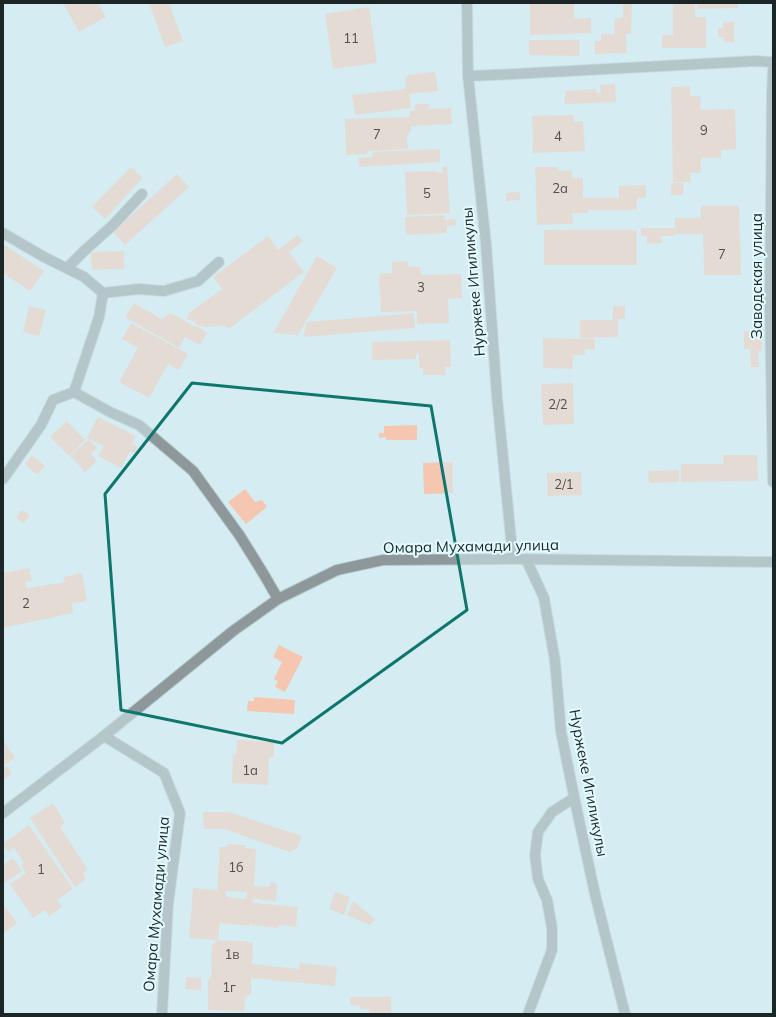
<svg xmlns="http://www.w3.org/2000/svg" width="776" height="1017" viewBox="0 0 776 1017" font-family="Mulish,sans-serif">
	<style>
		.building { fill: #f5c6b0; fill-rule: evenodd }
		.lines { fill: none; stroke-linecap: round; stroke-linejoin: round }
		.lane-casing { stroke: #b4c9cd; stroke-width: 12 }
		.street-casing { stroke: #b4c9cd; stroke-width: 12 }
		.lane { stroke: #8e989a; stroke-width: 10 }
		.street { stroke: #8e989a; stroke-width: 10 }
		.marked { fill: none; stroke: #0f766e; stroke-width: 3; stroke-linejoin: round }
		.labels { text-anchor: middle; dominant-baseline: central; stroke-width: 4; stroke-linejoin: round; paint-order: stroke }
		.number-label { font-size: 13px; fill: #534e49 }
		.street-label { font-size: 15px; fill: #1d2627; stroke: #e2fbff }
	</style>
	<rect width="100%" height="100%" fill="#d5edf2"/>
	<g class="building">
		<path d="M63,3h35l8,14 -27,15z"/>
		<path d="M149,3h20l14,38 -18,6z"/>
		<path d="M530,3h44v16l17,-1v15l-61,2z"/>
		<path d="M623,3h9l-1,31h-5l1,19 -32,1v-13h6v-7h13l1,-16h8z"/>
		<path d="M673,3h22v14h11v31h-44v-13h11z"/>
		<path d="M697,3h41v5l-41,1z"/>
		<path d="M369,7l8,56 -44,6 -8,-55z"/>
		<path d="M723,22h11v20h-11l1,-5h-6v-9h5z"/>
		<path d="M529,40h50v16l-50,-1z"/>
		<path d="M435,72l3,19 -29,3 2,14 -56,7 -3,-20 54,-6 -1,-10 3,-4z"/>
		<path d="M615,84l1,18 -51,2v-13l31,-2 1,4h4l-1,-8z"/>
		<path d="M690,86v10h10l1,14 34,-1 1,40 -15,1v8h-20v15h-11l1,9h-18l-2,-95z"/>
		<path d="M415,104h14v5l22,-1 1,16 -41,2v4l-4,7 1,12 -41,2v3l-21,1 -1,-36 65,-2v-6h5z"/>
		<path d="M573,115l1,7 9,-1 2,30 -52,2 -1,-37z"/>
		<path d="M440,149v13l-81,5 -1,-9 15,-1 -1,-5z"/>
		<path d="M442,166h5l3,47 -43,2 -2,-43 27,-1 11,2z"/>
		<path d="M131,167l12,11 -38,41 -13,-12z"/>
		<path d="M535,167h23v4l14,-1v8h11v20h36v-12l27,-1v13h-9v12h-49v3h-16l1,11 -36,1z"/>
		<path d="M177,174l12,13 -64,58 -12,-13z"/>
		<rect x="671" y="183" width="12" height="12"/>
		<path d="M520,192v8l-14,1v-8z"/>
		<path d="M701,206h38l2,69h-37l-1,-41h-28l-1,2h-13l1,7 -15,1v-8h-6v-8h34v-10h26z"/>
		<path d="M444,215l1,5 10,-1 1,6 -9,1v7l-41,2 -1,-18z"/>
		<rect x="544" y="230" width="93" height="35"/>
		<path d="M298,235l5,6 -14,11 15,20 -74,56 -6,-2 -20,1 -9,-3 1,-2 -9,-3 2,-6 33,-24 -9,-12 55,-41 10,14z"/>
		<path d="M3,244l41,27 -14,20 -27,-18z"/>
		<path d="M124,251v18l-32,1 -1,-18z"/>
		<path d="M317,256l20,12 -39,67 -25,-2z"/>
		<path d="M407,261l2,6h11l1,8 40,-1 1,24 -14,1 1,24 -32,1v-13l-36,1 -2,-38 13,-1v-11z"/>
		<path d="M134,303l28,16 8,-6 16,8 5,4 9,3 7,5 -7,12 -15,-8 -6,11 -54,-31z"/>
		<path d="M29,306l17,4 -7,26 -16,-4z"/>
		<path d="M613,306h12v13h-7v18l-38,1v-18h33z"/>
		<path d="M414,313l1,15 -112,9 4,-15z"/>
		<path d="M131,323l57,31 -9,16 -11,-6 -19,34 -30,-16 19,-34 -16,-9z"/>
		<path d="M761,330l1,21h-4l1,16h-8l-1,-18h-6v-18z"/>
		<path d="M543,338l52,1v11l-10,-1v6h-12v14l-30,-1z"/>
		<path d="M450,340l1,27h-6l1,8h-23v-7h-4v-14h-3v5l-44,1v-18z"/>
		<path d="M573,383l1,41 -31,1 -2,-41z"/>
		<path d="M98,417l38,19 -4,8 6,3 -3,7 -5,-3 -9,17 -23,-12 6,-10 -17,-8z"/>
		<path d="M67,421l18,19 -16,16 -19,-19z"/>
		<path d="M417,425v15h-31v-3l-7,1v-5h5v-7z"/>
		<path d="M89,439l8,9 -6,6 6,7 -12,11 -15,-16z"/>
		<path d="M32,455l13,11 -8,9 -12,-11z"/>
		<path d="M723,455h34l1,26 -77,1v-18h42z"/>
		<path d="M453,462v31l-29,1 -1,-31z"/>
		<path d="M679,470v12l-30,1 -1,-12z"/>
		<path d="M581,472l1,23 -35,1v-23z"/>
		<path d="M245,489l10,13 7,-2 5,7 -21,17 -18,-22z"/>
		<path d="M22,510l8,5 -6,8 -8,-5z"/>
		<path d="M29,568l3,13 -6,1 1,6 38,-6 -1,-5 18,-4 5,28 -15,2 1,10 -70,15v-55z"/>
		<path d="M279,645l24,12 -18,35 -10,-5 3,-6 -4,-2 8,-17 -9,-5z"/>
		<path d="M254,697l41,3 -1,14 -47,-3 1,-10h6z"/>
		<path d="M3,740l12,18 -12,8z"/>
		<path d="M237,740l37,2v15h-5l-1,28 -36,-2 1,-28h3z"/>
		<path d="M7,766l5,8 -9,6v-12z"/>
		<path d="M53,803l12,20 -5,4 28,43 -5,4 3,5 -11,8 -45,-69z"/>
		<path d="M203,812h26l73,24 -5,12 -7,4 -66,-23h-20z"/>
		<path d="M29,825l44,64 -16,11 5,7 -13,9 -4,-6 -12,8 -23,-34 16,-11 -5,-8 3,-2 -10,-15 -6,4 -5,-7v-1z"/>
		<path d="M227,844l18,1v3l11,1 -2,37 15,1 2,-5 6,1 -1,18 -23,-2v4l45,4 -2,20 -17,-2 -2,3 -26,-3v-3l-2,4 -29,-3 -2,17 -29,-2 4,-50 24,2 3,-43h7zM226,891l21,1 -1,7 -20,-2z"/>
		<path d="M13,858l9,13 -19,13v-19z"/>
		<path d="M335,892l15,5 -6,18 -15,-6z"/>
		<path d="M353,901l22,18 -5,6 -23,-10z"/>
		<path d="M3,904l14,19 -14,11z"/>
		<path d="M218,940l35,2 -1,22 47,5 1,-6 37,4 -2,19 -84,-8v16l-6,3 -1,14 -36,-1v-29l3,-6 1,-30z"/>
		<path d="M186,977l15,1v12l-16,-1z"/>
		<path d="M350,997h41v17h-22v-5h-9v-3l-10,-1z"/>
	</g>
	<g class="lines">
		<g class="lane-casing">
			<g id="lane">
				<path d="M3,233l41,24 40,20 19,16"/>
				<path d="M67,268l17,-17 29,-26 29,-31"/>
				<path d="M74,392l25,-75 4,-24 36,-4 25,2 34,-10 21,-19"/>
				<path d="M3,479l38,-54 12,-25 21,-8 36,20 29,13 54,46 47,65 23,37 15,26"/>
				<path d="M526,559l18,39 11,63 6,71 15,74 19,88 30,120"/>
				<path d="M528,1014l24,-64v-22l-5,-28 -9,-21 -3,-24 3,-23 14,-20 22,-14"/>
			</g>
		</g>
		<g class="street-casing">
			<g id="street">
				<path d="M467,3l1,73 18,168 11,153 16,162"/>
				<path d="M773,70l-1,24 -2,211 3,177"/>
				<path d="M468,76l46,-2 241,-13 18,1"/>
				<path d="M104,736l60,37 16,40 -12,91 -6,110"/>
				<path d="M3,813l101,-77 129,-105 45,-32 59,-29 46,-10 130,-1 260,3"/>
			</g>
		</g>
		<use href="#lane" class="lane"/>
		<use href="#street" class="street"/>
	</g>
	<path d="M0 0H776V1017H0ZM192,383l239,23 36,204 -185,133 -161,-33 -16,-216z" fill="#d5edf2" fill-opacity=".55" fill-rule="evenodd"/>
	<path class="marked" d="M192,383l239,23 36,204 -185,133 -161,-33 -16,-216z"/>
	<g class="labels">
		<g class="number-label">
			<text x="351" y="38">11</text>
			<text x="704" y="130">9</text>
			<text x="377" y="134">7</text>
			<text x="558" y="136">4</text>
			<text x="560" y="188">2а</text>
			<text x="427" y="193">5</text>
			<text x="722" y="254">7</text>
			<text x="421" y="287">3</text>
			<text x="558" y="404">2/2</text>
			<text x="564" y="484">2/1</text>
			<text x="26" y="603">2</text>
			<text x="250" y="770">1а</text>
			<text x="236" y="867">1б</text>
			<text x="41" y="869">1</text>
			<text x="232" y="954">1в</text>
			<text x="229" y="987">1г</text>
		</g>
		<g class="street-label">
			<text transform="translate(756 276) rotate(-90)">Заводская улица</text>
			<text transform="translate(473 282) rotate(-95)">Нуржеке Игиликулы</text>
			<text transform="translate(471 546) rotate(-1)">Омара Мухамади улица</text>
			<text transform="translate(589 783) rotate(79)">Нуржеке Игиликулы</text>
			<text transform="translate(156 904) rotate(-85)">Омара Мухамади улица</text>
		</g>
	</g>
	<rect width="776" height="1017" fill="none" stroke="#1d2627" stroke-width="8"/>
</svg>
